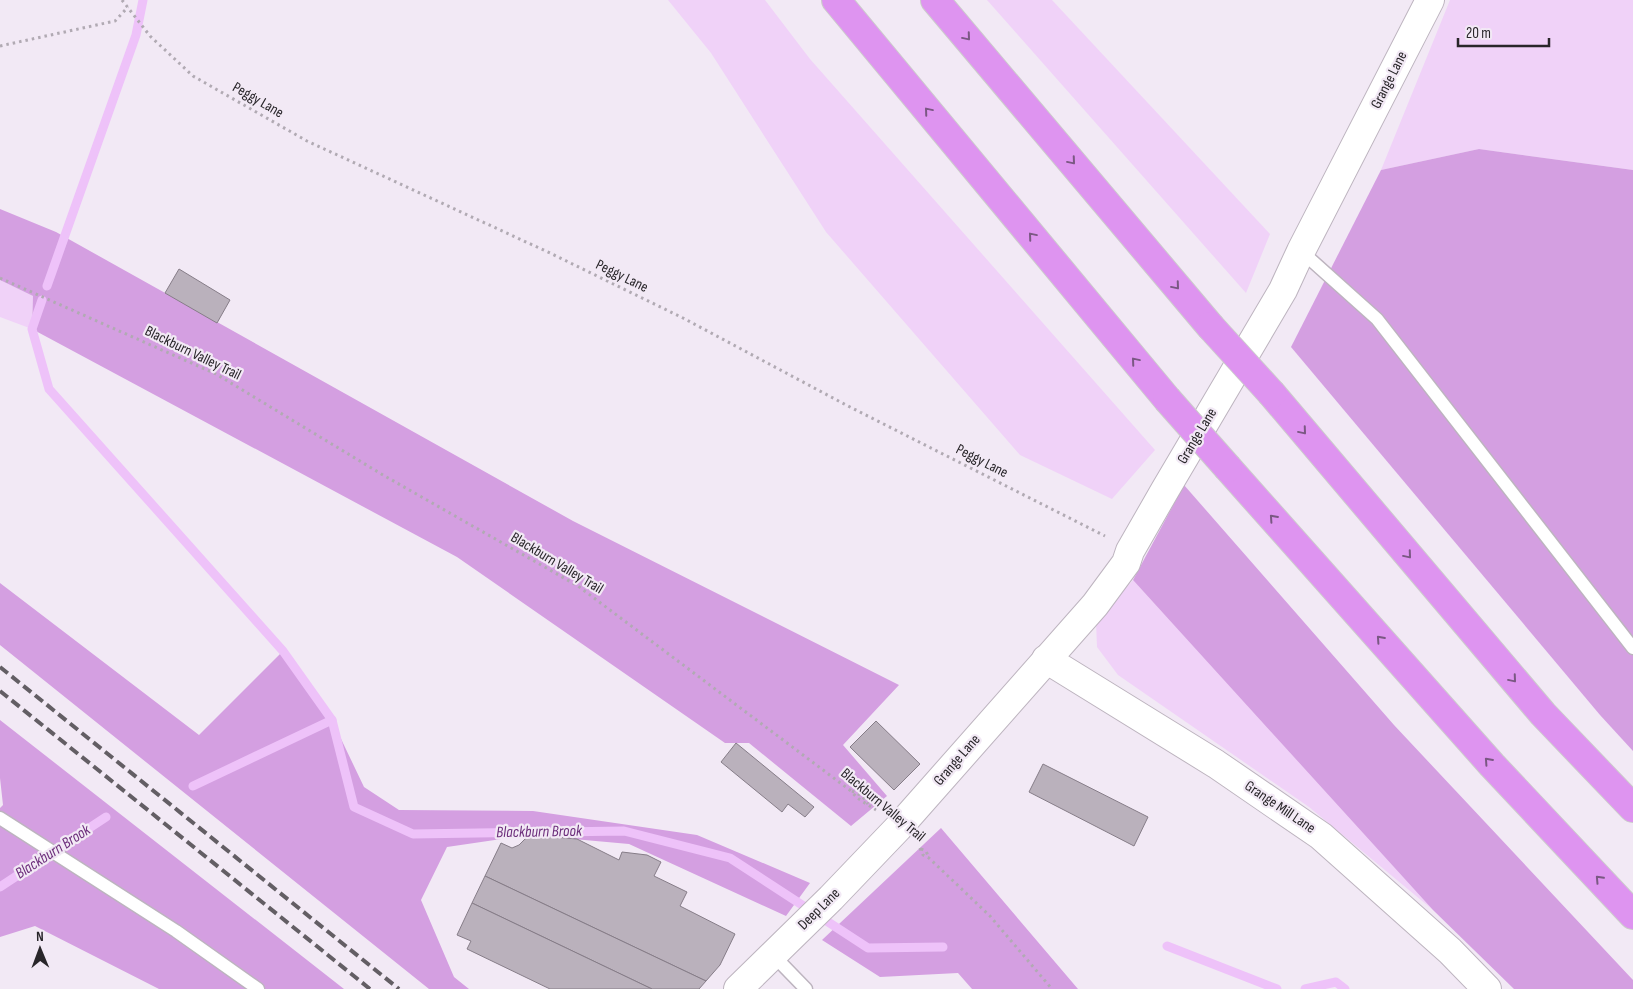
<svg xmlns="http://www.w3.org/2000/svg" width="1633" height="989" viewBox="0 0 1633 989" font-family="'Sofia Sans Condensed',sans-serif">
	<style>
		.green { fill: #f0d2f8 }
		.forest { fill: #d49fe1 }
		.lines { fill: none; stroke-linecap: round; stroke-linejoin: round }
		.stream { stroke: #eec2f9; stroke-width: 9 }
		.building { fill: #bab1bc; stroke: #867d88 }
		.service-casing { stroke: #bdb4bf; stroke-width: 15 }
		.tertiary-casing { stroke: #bdb4bf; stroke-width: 30 }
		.motorway-casing { stroke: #cccbcc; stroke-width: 30 }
		.path { stroke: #b1aab3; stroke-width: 3; stroke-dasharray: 2.5 4; stroke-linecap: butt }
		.service { stroke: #fff; stroke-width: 12 }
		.tertiary { stroke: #fff; stroke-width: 28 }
		.motorway { stroke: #de94f0; stroke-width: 28 }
		.rail { stroke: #635e64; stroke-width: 4; stroke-dasharray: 10 5; stroke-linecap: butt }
		.motorway-bridge-casing { stroke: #cccbcc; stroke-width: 30; stroke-linecap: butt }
		.motorway-bridge { stroke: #de94f0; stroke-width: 28 }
		.oneway { stroke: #7a5883 }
		.labels { text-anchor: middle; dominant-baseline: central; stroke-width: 4.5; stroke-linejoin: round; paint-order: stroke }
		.street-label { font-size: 15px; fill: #29262a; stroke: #f2e9f5 }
		.water-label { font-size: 16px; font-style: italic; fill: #6c2d7b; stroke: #f2e9f5 }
	</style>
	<rect width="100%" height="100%" fill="#f2e9f5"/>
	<g class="green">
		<path d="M668,0h97l45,59 345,391 -43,49 -92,-44 -194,-223 -115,-179z"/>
		<path d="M987,0h65l218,234 -24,59z"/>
		<path d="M1450,0h183v170l-154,-21 -98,21z"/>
		<path d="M0,280l33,16 -1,33 -32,-12z"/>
		<path d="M1133,580l300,330 -124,-103 -191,-132 -21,-28 -1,-25z"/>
	</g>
	<g class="forest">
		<path d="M1479,149l154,21v581l-33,-36 -309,-368 90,-177z"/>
		<path d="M0,209l56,23 517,289 326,164 -56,60 44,51 -36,30 -102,-83h-24l-268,-186 -425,-228 1,-33 -33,-16z"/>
		<path d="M1184,485l210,240 239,255v9h-119l-81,-79 -300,-330z"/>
		<path d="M0,583l199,152 84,-84 49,69 32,67 35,23 134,1 164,24 113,48 -24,33 -157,-72 -100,-9 -82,12 -26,53 33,77 15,12h-40l-429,-344z"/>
		<path d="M0,720l344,269h-185l-124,-63 -35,11v-129l3,-3 -3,-27z"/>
		<path d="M941,828l137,161h-106l-14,-16 -78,4 -58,-37z"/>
	</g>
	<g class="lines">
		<g class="stream">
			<path d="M47,286l89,-251 7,-35"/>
			<path d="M42,300l-10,29 17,60 234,262 49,69"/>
			<path d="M193,786l139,-66 22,87 59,27 211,-3 106,27 138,90 75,-1"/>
			<path d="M0,887l106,-70"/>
			<path d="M1167,946l110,43"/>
			<path d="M1305,989l31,-7 9,7"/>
		</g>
	</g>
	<g class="building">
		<path d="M179,269l51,31 -13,23 -52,-30z"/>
		<path d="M876,721l44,43 -26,26 -44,-43z"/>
		<path d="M736,743l78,64 -9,10 -17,-13 -6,8 -61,-50z"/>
		<path d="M1043,764l105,53 -14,29 -105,-54z"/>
		<path d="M532,835l45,4 42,21 3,-8 25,3 14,7 -7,14 33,16 -7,14 55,28 -15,31 -14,16 -221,-105 16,-33 11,5 7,-3 6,-6z"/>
		<path d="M485,876l221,105 -7,8h-47l-180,-86z"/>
		<path d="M472,903l180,86h-102l-83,-40 4,-8 -14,-6z"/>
	</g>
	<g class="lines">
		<g class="service-casing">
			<g id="service">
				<path d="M1301,251l76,68 256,329"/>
				<path d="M0,818l176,113 82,58"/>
				<path d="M773,955l33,34"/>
			</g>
		</g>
		<g class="tertiary-casing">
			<g id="tertiary">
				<path d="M1046,659l170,105 105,72 129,115 37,38"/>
				<path d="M738,989l93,-91 67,-70 197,-223 31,-42 4,-12 35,-61 118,-200 18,-39 129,-251"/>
			</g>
		</g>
		<g class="motorway-casing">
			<g id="motorway">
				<path d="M836,0l331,399"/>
				<path d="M935,0l275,326"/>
				<path d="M1272,394l271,320 90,94"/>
				<path d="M1228,468l264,297 141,150"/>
			</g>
		</g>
		<g class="path">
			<path d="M122,0l28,36 43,40 114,65 243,112 133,65 165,88 257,130"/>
			<path d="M0,46l115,-25 13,-14"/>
			<path d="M0,278l216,96 167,101 195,111 273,205c8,10 15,12 25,19"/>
			<path d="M852,791l10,5 6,8"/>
			<path d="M920,848l3,7 6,3 61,58 62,73"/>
			<path d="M921,849l5,2 3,7"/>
		</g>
		<use href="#service" class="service"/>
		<use href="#tertiary" class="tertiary"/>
		<use href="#motorway" class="motorway"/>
		<g class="rail">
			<path d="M0,667l399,322"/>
			<path d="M0,691l370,298"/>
		</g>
		<g class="motorway-bridge-casing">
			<g id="motorway-bridge">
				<path d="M1210,326l62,68"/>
				<path d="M1167,399l61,69"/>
			</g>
		</g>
		<use href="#motorway-bridge" class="motorway-bridge"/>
	</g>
	<defs><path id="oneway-chevron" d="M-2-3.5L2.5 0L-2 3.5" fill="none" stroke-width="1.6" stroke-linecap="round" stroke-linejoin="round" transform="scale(1.25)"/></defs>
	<g class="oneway">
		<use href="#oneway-chevron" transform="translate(967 37) rotate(50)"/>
		<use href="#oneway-chevron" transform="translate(928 111) rotate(-130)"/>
		<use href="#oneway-chevron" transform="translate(1072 161) rotate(50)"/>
		<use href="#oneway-chevron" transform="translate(1032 236) rotate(-130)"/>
		<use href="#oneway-chevron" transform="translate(1176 286) rotate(50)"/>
		<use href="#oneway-chevron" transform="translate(1135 361) rotate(-130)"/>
		<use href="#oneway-chevron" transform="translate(1303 431) rotate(50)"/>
		<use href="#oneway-chevron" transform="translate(1273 518) rotate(-132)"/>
		<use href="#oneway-chevron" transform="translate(1408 555) rotate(50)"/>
		<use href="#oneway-chevron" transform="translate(1380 639) rotate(-132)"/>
		<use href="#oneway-chevron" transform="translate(1513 679) rotate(50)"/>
		<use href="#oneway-chevron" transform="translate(1488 761) rotate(-132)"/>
		<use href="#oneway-chevron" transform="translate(1599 879) rotate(-133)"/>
	</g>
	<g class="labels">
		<g class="street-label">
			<text transform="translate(1389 80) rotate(-63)">Grange Lane</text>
			<text transform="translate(258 100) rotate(30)">Peggy Lane</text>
			<text transform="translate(622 276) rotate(26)">Peggy Lane</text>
			<text transform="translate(193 353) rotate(26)">Blackburn Valley Trail</text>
			<text transform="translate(1197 436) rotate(-59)">Grange Lane</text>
			<text transform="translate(982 461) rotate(27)">Peggy Lane</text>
			<text transform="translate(557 563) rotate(31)">Blackburn Valley Trail</text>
			<text transform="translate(957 760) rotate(-49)">Grange Lane</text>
			<text transform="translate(883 805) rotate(40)">Blackburn Valley Trail</text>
			<text transform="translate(1280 807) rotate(34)">Grange Mill Lane</text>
			<text transform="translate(819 909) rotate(-45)">Deep Lane</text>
		</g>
		<g class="water-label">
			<text transform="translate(539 832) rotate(-1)">Blackburn Brook</text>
			<text transform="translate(53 852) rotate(-33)">Blackburn Brook</text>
		</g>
	</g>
	<g transform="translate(40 949) rotate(359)" stroke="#f2e9f5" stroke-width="4" paint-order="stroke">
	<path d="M0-4L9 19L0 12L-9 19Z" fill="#29262a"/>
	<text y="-8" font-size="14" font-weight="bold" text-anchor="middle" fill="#29262a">N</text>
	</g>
	<path d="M1458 38v8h91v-8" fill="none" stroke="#29262a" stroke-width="2.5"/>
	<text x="1466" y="38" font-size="15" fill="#29262a" stroke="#f2e9f5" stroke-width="4" paint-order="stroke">20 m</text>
</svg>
